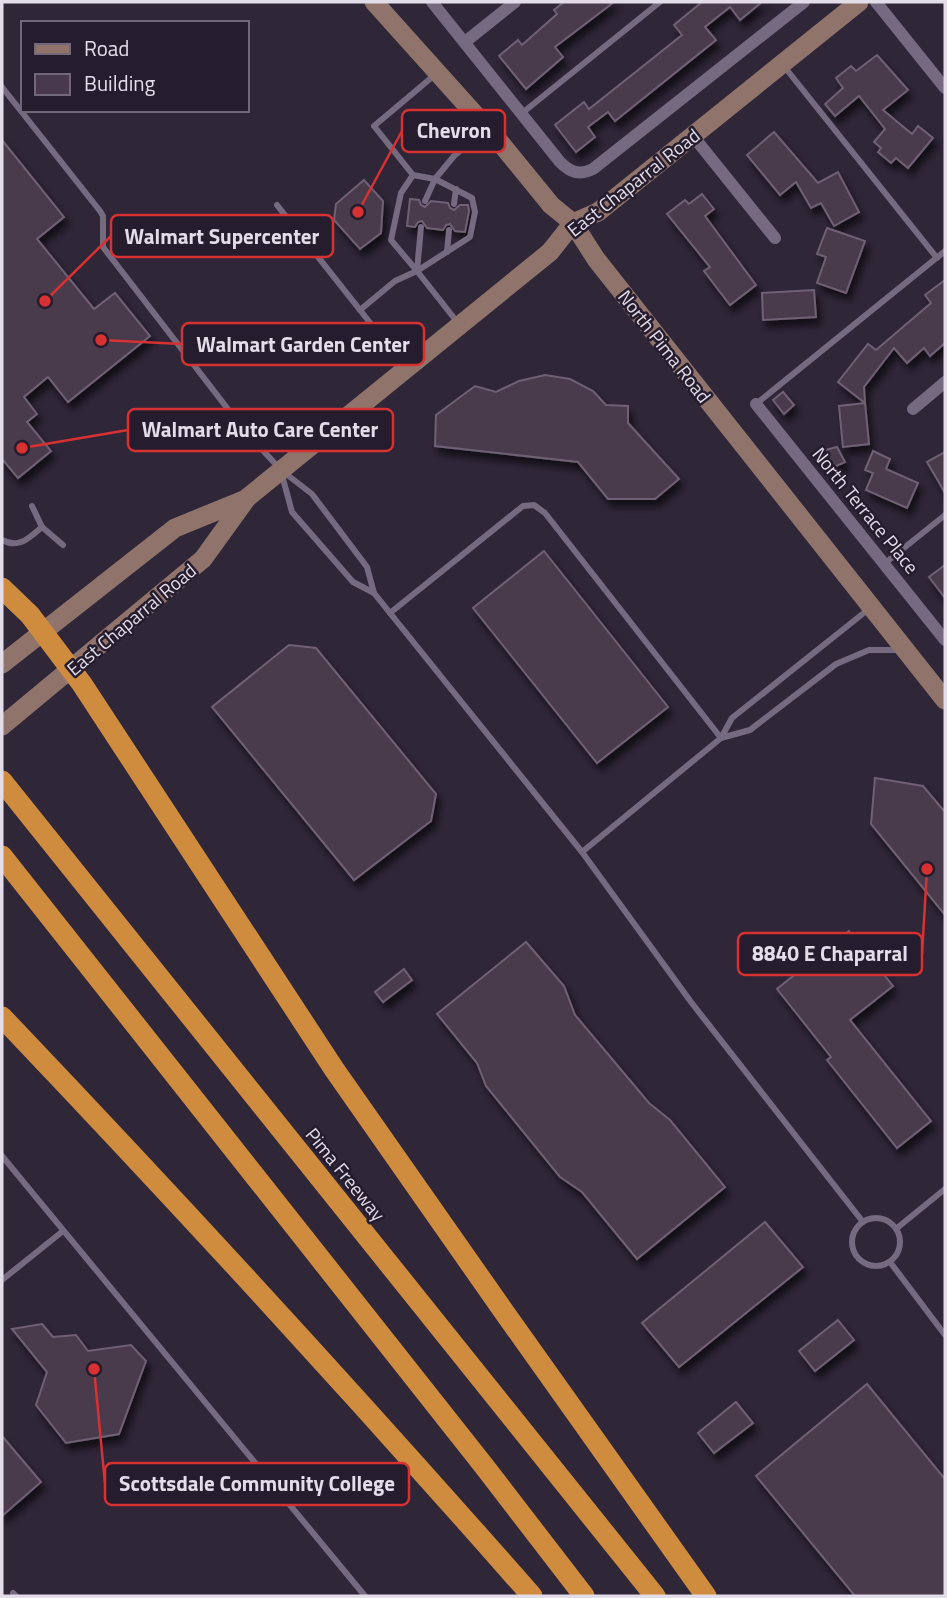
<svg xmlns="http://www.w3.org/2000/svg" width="947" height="1598" viewBox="0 0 947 1598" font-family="'Titillium Web',sans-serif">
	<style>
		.building { fill: #483a4c; stroke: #706074; stroke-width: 2; filter: url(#shadow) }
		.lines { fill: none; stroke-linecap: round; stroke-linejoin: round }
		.service { stroke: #756a80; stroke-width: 6 }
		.minor { stroke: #756a80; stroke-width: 12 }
		.secondary { stroke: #90746c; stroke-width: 19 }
		.motorway { stroke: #cf8c3e; stroke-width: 21 }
		.labels { text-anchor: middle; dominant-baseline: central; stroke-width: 5; stroke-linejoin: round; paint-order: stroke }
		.street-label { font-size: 19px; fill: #e3dde9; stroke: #251c2e }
		.leader { fill: none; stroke: #d73132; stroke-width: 2.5 }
		.callout-dot { fill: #d73132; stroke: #251c2e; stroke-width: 2.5 }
		.callout { fill: #251c2e; stroke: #d73132; stroke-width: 2.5 }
		.callout-label { font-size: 21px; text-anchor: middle; font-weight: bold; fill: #e3dde9 }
	</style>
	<defs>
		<filter id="shadow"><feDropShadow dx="4" dy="7" stdDeviation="3.5" flood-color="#0009"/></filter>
	</defs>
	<rect width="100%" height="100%" fill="#2f2638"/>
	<g class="building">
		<path d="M564,2h50l-59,45 8,10 -37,32 -27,-33 19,-16 4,5 35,-31 -3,-4z"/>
		<path d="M702,2h60l-22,18 -10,-13 -25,20 11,13 -101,81 -7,-9 -20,15 7,10 -19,15 -21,-27 29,-23 5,7 93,-74 -8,-10z"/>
		<path d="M877,55l31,35 -25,20 29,24 6,-8 15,12 -25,30 -12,-10 -5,5 -13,-11 3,-4 -7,-6 11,-13 -26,-33 -24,20 -10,-12 18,-16 -7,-10 15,-12 5,5z"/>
		<path d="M774,132l44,51 20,-11 21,40 -25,14 -13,-23 -10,5 -15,-26 -16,13 -33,-40z"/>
		<path d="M2,140l62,77 -27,22 57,70 21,-16 35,43 -82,66 -20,-25 -24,20 13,17 -10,8 24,29 -33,27 -16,-19z"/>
		<path d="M364,180l19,21 -2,32 -21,16 -26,-29 2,-16z"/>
		<path d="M702,194l12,15 -9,7 51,69 -26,20 -26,-34 6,-4 -43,-53 18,-14 4,4z"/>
		<path d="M410,199l9,1 2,5 4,2 6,-6 17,2 2,5 4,2 6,-5h8l1,6 -4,21 -10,-1 -5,-7 -4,1 -3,5 -16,-2 -5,-7 -4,1 -3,5 -8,-1z"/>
		<path d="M827,228l38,13 -19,52 -29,-10 9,-26 -9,-3z"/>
		<path d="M945,280v63l-15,13 -6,-8 -17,15 -13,-15 -30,39 1,16 -27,-21 30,-38 8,6 55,-47 -6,-8z"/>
		<path d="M814,290l2,27 -53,3 -1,-27z"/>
		<path d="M545,375l25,4 23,12 13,14 22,1v17l51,56 -24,20h-47l-30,-37 -143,-16 1,-31 39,-29 21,6 23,-11z"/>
		<path d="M783,392l11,13 -10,9 -11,-14z"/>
		<path d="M865,403l4,41 -26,3 -4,-41z"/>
		<path d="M837,447l8,15 -13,6 -10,-17z"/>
		<path d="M873,451l17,8 -4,10 32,14 -11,25 -41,-18 7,-17 -8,-3z"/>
		<path d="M945,452v41l-18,-31z"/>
		<path d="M544,551l124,156 -71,56 -124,-155z"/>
		<path d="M945,565v33l-16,-21z"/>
		<path d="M289,645l27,3 120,146 -5,27 -77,59 -142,-173z"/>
		<path d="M875,778l48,8 22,26v103l-74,-91z"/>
		<path d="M849,931l44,55 -43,34 81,101 -34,27 -70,-88 4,-3 -54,-68z"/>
		<path d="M526,942l38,44 11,29 74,88 21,17 55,67 -88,72 -55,-67 -22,-15 -74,-91 -9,-23 -40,-49z"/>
		<path d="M404,969l8,11 -29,22 -8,-10z"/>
		<path d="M765,1222l38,45 -124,100 -37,-44z"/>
		<path d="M838,1320l16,20 -39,31 -16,-20z"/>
		<path d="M42,1324l11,13 23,-2 12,16 43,-6 15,16 -27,73 -53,9 -30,-38 11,-33 -35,-43z"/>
		<path d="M867,1384l78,95v117h-90l-99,-120z"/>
		<path d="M736,1402l17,21 -39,30 -16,-20z"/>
		<path d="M2,1436l39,46 -39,34z"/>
	</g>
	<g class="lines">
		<g class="service">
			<path d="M783,65l154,193"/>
			<path d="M437,73l-63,53 39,49 22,4 19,-23 32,-27"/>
			<path d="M2,87l98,124 3,5v31l141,183 37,40 31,24 55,73 7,26"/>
			<path d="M521,114l139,-112"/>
			<path d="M413,175l-12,18 -10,47 26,31"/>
			<path d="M454,204l2,-15"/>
			<path d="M277,205l98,124 32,36"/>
			<path d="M447,252l2,-22"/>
			<path d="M417,271l53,-34 5,-25 -3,-14 -37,-19 -10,22"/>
			<path d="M417,271l4,-44"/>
			<path d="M360,310l35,-29 22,-10 41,52"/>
			<path d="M756,404l189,-153"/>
			<path d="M282,475l10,37 61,70 21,11 16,20 192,239 109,150 172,220"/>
			<path d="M32,506l10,21 21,18"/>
			<path d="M2,540c17,9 27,-2 40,-13"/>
			<path d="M884,564l61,-49"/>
			<path d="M390,613l133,-107 11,-1 11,8 176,225"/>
			<path d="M721,738l29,-8 86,-66 33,-14h30"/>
			<path d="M582,852l139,-114 11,-20 138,-110"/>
			<path d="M2,1156l363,440"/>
			<circle cx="876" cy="1242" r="24"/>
			<path d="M897,1228l48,-39"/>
			<path d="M890,1262l55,73"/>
			<path d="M2,1280l61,-49"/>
			<path d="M13,1593l3,3"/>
		</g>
		<g class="minor">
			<path d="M432,2l128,160c10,10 19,14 33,7l211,-167"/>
			<path d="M876,2l69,86"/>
			<path d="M465,42l50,-40"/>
			<path d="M693,136l82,102"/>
			<path d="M756,404l189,236"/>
			<path d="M913,409l32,-27"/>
		</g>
		<g class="secondary">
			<path d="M374,2l124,138 53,65 22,18 23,36 349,441"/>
			<path d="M2,664l173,-136 71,-29"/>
			<path d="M2,726l201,-167 44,-61 303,-246 23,-29 25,-11 261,-210"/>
		</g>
		<g class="motorway">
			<path d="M2,588l28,27 52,69 252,385 168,240 204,287"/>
			<path d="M2,781l653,815"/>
			<path d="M2,856l482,610 100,130"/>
			<path d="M2,1017c180,189 357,382 530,579"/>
		</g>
	</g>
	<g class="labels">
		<g class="street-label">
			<text transform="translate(633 182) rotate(-38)">East Chaparral Road</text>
			<text transform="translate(665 346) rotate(52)">North Pima Road</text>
			<text transform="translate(866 510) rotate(51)">North Terrace Place</text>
			<text transform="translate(131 619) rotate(-40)">East Chaparral Road</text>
			<text transform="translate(346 1174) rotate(51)">Pima Freeway</text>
		</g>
	</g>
	<path class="leader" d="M358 212L402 131M45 301L111 236M101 340L182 344M22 448L128 430M927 869L922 954M94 1369L105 1484"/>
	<g class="callout-dot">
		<circle cx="358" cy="212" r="7"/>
		<circle cx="45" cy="301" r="7"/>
		<circle cx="101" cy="340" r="7"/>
		<circle cx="22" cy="448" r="7"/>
		<circle cx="927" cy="869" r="7"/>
		<circle cx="94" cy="1369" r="7"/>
	</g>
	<g class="callout">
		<rect x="402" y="110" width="103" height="42" rx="7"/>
		<rect x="111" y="215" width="222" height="42" rx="7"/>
		<rect x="182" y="323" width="242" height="42" rx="7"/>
		<rect x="128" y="409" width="265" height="42" rx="7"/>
		<rect x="738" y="933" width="184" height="42" rx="7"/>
		<rect x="105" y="1463" width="304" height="42" rx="7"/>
	</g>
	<g class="callout-label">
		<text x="454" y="138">Chevron</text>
		<text x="222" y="244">Walmart Supercenter</text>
		<text x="303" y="352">Walmart Garden Center</text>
		<text x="260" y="437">Walmart Auto Care Center</text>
		<text x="830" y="961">8840 E Chaparral</text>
		<text x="257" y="1491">Scottsdale Community College</text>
	</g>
	<rect width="947" height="1598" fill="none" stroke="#e3dde9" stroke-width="7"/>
	<rect x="21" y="21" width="228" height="91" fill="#251c2e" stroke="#716979" stroke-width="2"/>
	<rect x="35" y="44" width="35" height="10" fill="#90746c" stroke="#716979" stroke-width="2"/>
	<text x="84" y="56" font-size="21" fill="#e3dde9">Road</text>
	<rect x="35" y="74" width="35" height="21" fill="#483a4c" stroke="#716979" stroke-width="2"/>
	<text x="84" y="91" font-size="21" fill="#e3dde9">Building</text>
</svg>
